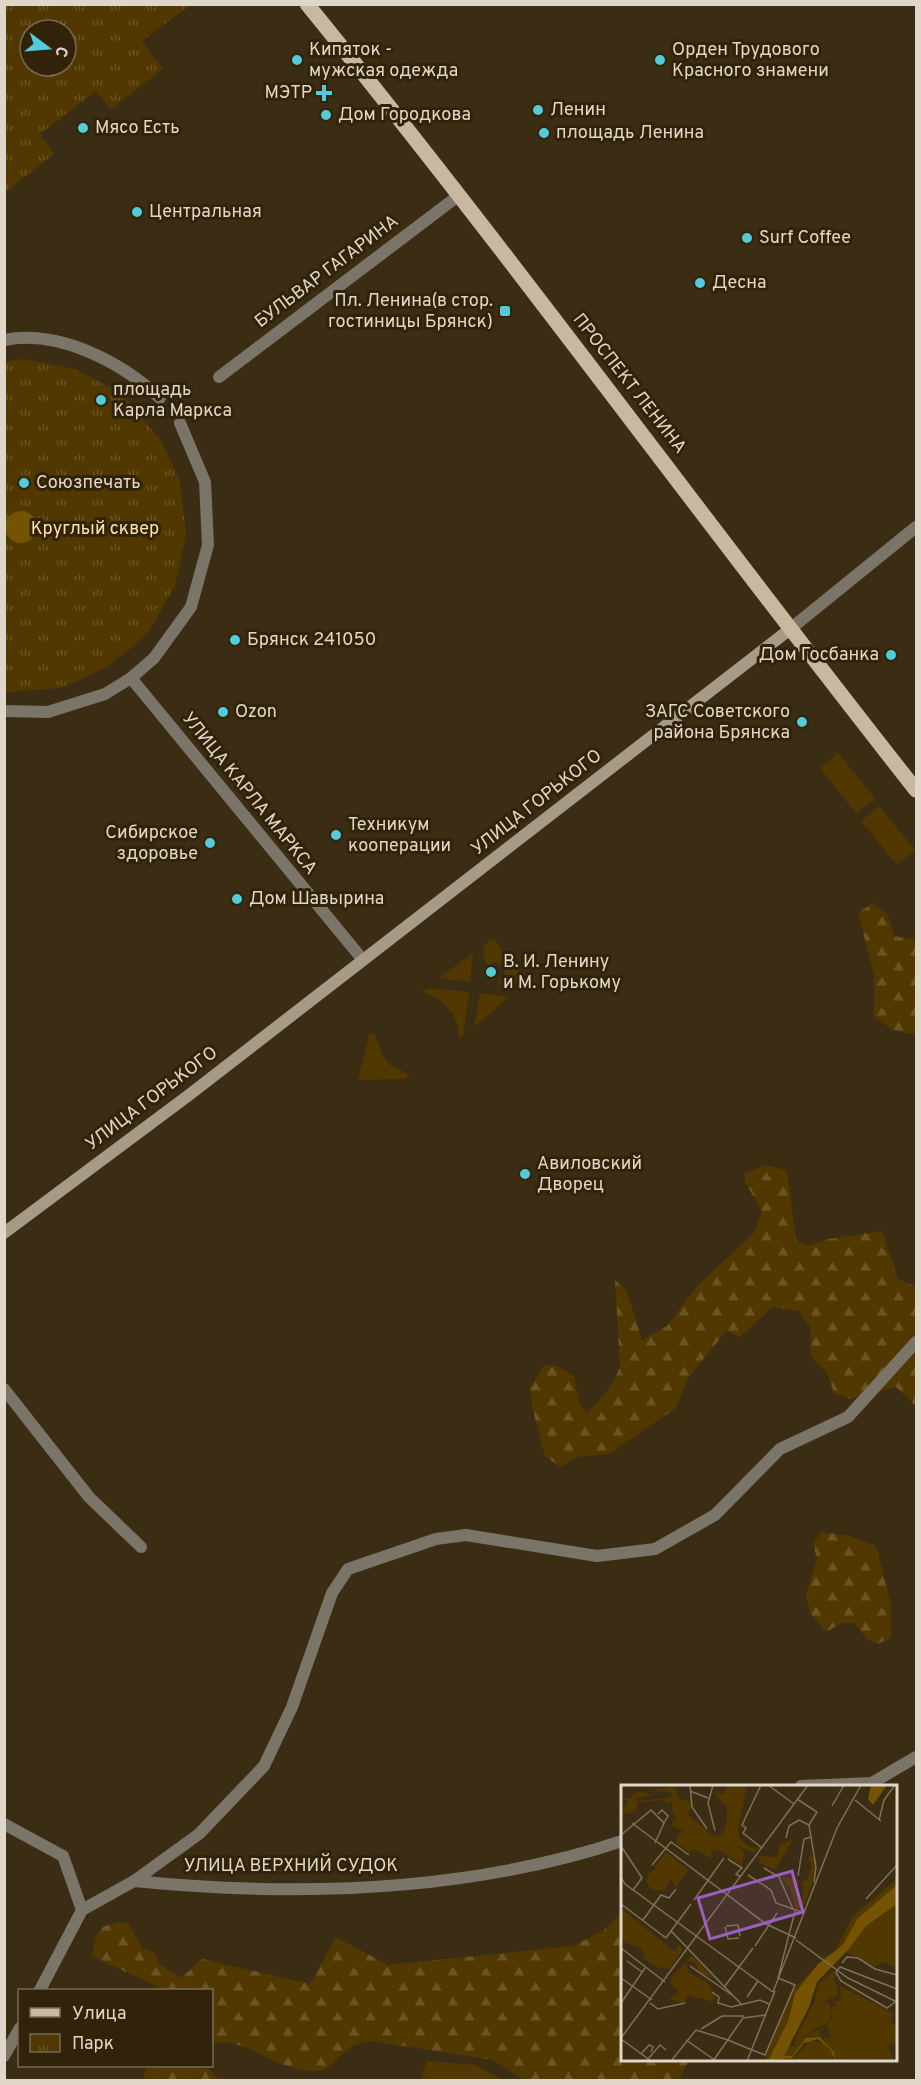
<svg xmlns="http://www.w3.org/2000/svg" width="921" height="2085" viewBox="0 0 921 2085" font-family="Overpass,sans-serif">
	<style>
		.grass { fill: #513800 }
		.forest { fill: url(#forest-firs) }
		.park { fill: url(#park-tufts); fill-rule: evenodd }
		.water { fill: #745303 }
		.lines { fill: none; stroke-linecap: round; stroke-linejoin: round }
		.street { stroke: #7b7468; stroke-width: 12 }
		.secondary { stroke: #a69b87; stroke-width: 12 }
		.primary { stroke: #c7b89f; stroke-width: 15 }
		.poi-dot { fill: #52cbda; stroke: #312309; stroke-width: 2 }
		.labels { text-anchor: middle; dominant-baseline: central; stroke-width: 6; stroke-linejoin: round; paint-order: stroke }
		.poi-label { font-size: 18px; fill: #e0d7c8; stroke: #312309; text-anchor: start }
		.street-label { font-size: 18px; fill: #e0d7c8; stroke: #312309 }
		.park-label { font-size: 18px; fill: #fee0ac; stroke: #312309 }
		.inset-road { fill: none; stroke: #7d715b; stroke-width: 1.5 }
		.view { fill: #995fc2; fill-opacity: 0.15; stroke: #995fc2; stroke-width: 3 }
		.inset-edge { fill: none; stroke: #e0d7c8; stroke-width: 3 }
	</style>
	<defs>
		<pattern id="forest-firs" width="22" height="20" patternUnits="userSpaceOnUse" patternTransform="scale(1.5)"><rect width="22" height="20" fill="#513800"/><path d="M5 1l3.5 6h-7zM16 11l3.5 6h-7z" fill="#6a5424"/></pattern>
		<pattern id="park-tufts" width="24" height="20" patternUnits="userSpaceOnUse" patternTransform="scale(1.5)"><rect width="24" height="20" fill="#513800"/><path d="M3 7l-1-3M5 7V3M7 7l1-3M15 17l-1-3M17 17v-4M19 17l1-3" fill="none" stroke="#6a5424"/></pattern>
	</defs>
	<rect width="100%" height="100%" fill="#3b2d13"/>
	<g class="grass">
		<path d="M838,753l37,45 -19,15 -36,-45z"/>
		<path d="M879,806l36,44 -18,15 -36,-44z"/>
		<path d="M494,939l31,41 -21,9 -5,-6 7,-14 -10,-7 -9,3 -4,-9 2,-12z"/>
		<path d="M473,953l-3,29 -31,-4z"/>
		<path d="M429,988l40,4 -6,45 -4,1c-1,-25 -14,-38 -37,-46z"/>
		<path d="M480,993l29,4 -35,30z"/>
		<path d="M374,1032l9,25 7,8 20,10 -5,4 -47,1 11,-45z"/>
		<path d="M427,2061l49,4 28,15h-84z"/>
	</g>
	<g class="forest">
		<path d="M873,903l14,11 7,22 22,4v95l-23,-5 -19,-14v-41l-16,-62z"/>
		<path d="M766,1165l21,6 9,69 12,6 20,-7 54,-8 16,48 18,8v119l-20,-19 -46,12 -16,-6 -6,-18 -17,-19 -1,-29 -11,-16 -26,-4 -33,30 -14,-6 -38,47 -12,30 -67,46 -32,3 -17,10 -15,-11 -12,-45 -3,-23 14,-23 13,1 17,10 5,27 8,10c14,-14 27,-28 33,-47l-5,-86 12,11 15,49 25,-14 32,-42 55,-51 8,-22 -17,-29v-9z"/>
		<path d="M822,1532l28,4 26,10 15,58v34l-14,6 -9,-4 -14,-17h-12l-16,9 -16,-19 -4,-19 11,-35 -4,-16z"/>
		<path d="M622,1912v148h67l-11,20h-154l-31,-20 -121,-19c-36,3 -32,30 -58,30 -38,0 -64,-33 -102,-28v-53h-48l-72,-34 4,-19 6,-10 18,-5 8,1 14,25 12,4 6,12 21,14 21,-19 108,25 26,-47 52,28 185,-19 31,-16z"/>
		<path d="M147,2066h59l10,11 12,3h-85z"/>
	</g>
	<g class="park">
		<path d="M5,4l185,1 -48,36 21,28 -52,40 -15,-18 -56,43 14,20 -49,38zM30,30h36v36h-36z"/>
		<path d="M23,359l52,10 47,25 40,48 18,39 6,53 -11,52 -26,45 -18,17 -28,21 -42,19 -56,4v-330z"/>
	</g>
	<circle class="water" cx="21" cy="527" r="16"/>
	<g class="lines">
		<g class="street">
			<path d="M4,340c55,-11 117,22 156,58"/>
			<path d="M219,377l239,-181"/>
			<path d="M789,630l127,-103"/>
			<path d="M131,678l232,282"/>
			<path d="M4,711l44,1 57,-18 26,-16 23,-20 37,-51 17,-62 -3,-63 -25,-59"/>
			<path d="M4,1389l85,108 52,50"/>
			<path d="M801,1786l71,-3 44,-26"/>
			<path d="M4,1824l59,32 19,54"/>
			<path d="M134,1881c161,16 335,11 488,-40"/>
			<path d="M40,1990l42,-80 52,-29 65,-47 65,-68 28,-59 40,-114 16,-24 88,-30 30,-4 131,21 58,-7 60,-34 65,-66 68,-32 68,-75"/>
			<path d="M4,2056l16,-28"/>
		</g>
		<path class="secondary" d="M4,1233l185,-138 600,-465"/>
		<path class="primary" d="M307,4c210,258 404,527 609,786"/>
	</g>
	<g class="poi-dot">
		<circle cx="297" cy="60" r="6"/>
		<circle cx="660" cy="60" r="6"/>
		<path d="M321 84h6v6h6v6h-6v6h-6v-6h-6v-6h6z"/>
		<circle cx="538" cy="110" r="6"/>
		<circle cx="326" cy="115" r="6"/>
		<circle cx="83" cy="128" r="6"/>
		<circle cx="544" cy="133" r="6"/>
		<circle cx="137" cy="212" r="6"/>
		<circle cx="747" cy="238" r="6"/>
		<circle cx="700" cy="283" r="6"/>
		<rect x="499" y="305" width="12" height="12" rx="3"/>
		<circle cx="101" cy="400" r="6"/>
		<circle cx="24" cy="483" r="6"/>
		<circle cx="235" cy="640" r="6"/>
		<circle cx="891" cy="655" r="6"/>
		<circle cx="223" cy="712" r="6"/>
		<circle cx="802" cy="722" r="6"/>
		<circle cx="336" cy="835" r="6"/>
		<circle cx="210" cy="843" r="6"/>
		<circle cx="237" cy="899" r="6"/>
		<circle cx="491" cy="972" r="6"/>
		<circle cx="525" cy="1174" r="6"/>
	</g>
	<g class="labels">
		<g class="poi-label">
			<text x="309" y="50">Кипяток -<tspan x="309" dy="21">мужская одежда</tspan></text>
			<text x="672" y="50">Орден Трудового<tspan x="672" dy="21">Красного знамени</tspan></text>
			<text x="312" y="93" text-anchor="end">МЭТР</text>
			<text x="550" y="110">Ленин</text>
			<text x="338" y="115">Дом Городкова</text>
			<text x="95" y="128">Мясо Есть</text>
			<text x="556" y="133">площадь Ленина</text>
			<text x="149" y="212">Центральная</text>
			<text x="759" y="238">Surf Coffee</text>
			<text x="712" y="283">Десна</text>
			<text x="493" y="301" text-anchor="end">Пл. Ленина(в стор.<tspan x="493" dy="21">гостиницы Брянск)</tspan></text>
			<text x="113" y="390">площадь<tspan x="113" dy="21">Карла Маркса</tspan></text>
			<text x="36" y="483">Союзпечать</text>
			<text x="247" y="640">Брянск 241050</text>
			<text x="879" y="655" text-anchor="end">Дом Госбанка</text>
			<text x="235" y="712">Ozon</text>
			<text x="790" y="712" text-anchor="end">ЗАГС Советского<tspan x="790" dy="21">района Брянска</tspan></text>
			<text x="348" y="825">Техникум<tspan x="348" dy="21">кооперации</tspan></text>
			<text x="198" y="833" text-anchor="end">Сибирское<tspan x="198" dy="21">здоровье</tspan></text>
			<text x="249" y="899">Дом Шавырина</text>
			<text x="503" y="962">В. И. Ленину<tspan x="503" dy="21">и М. Горькому</tspan></text>
			<text x="537" y="1164">Авиловский<tspan x="537" dy="21">Дворец</tspan></text>
		</g>
		<g class="street-label">
			<text transform="translate(327 272) rotate(-37)">БУЛЬВАР ГАГАРИНА</text>
			<text transform="translate(629 384) rotate(52)">ПРОСПЕКТ ЛЕНИНА</text>
			<text transform="translate(249 794) rotate(51)">УЛИЦА КАРЛА МАРКСА</text>
			<text transform="translate(537 803) rotate(-38)">УЛИЦА ГОРЬКОГО</text>
			<text transform="translate(152 1099) rotate(-37)">УЛИЦА ГОРЬКОГО</text>
			<text x="291" y="1866">УЛИЦА ВЕРХНИЙ СУДОК</text>
		</g>
		<g class="park-label">
			<text x="95" y="529">Круглый сквер</text>
		</g>
	</g>
	<g transform="translate(621 1785)">
		<rect width="276" height="276" fill="#3b2d13"/>
		<path d="M26 95a11 11 0 1 1 22 0a11 11 0 1 1-22 0Z" fill="#513800"/>
		<path d="M53,0l5,14 10,2 3,5 -4,9 26,22 9,-4 4,-13v-12l-13,-16 8,2 7,-9h18l-9,45 2,9 10,8 10,1 -7,5 -18,-9 9,8 -2,13 -21,-14 -9,-1 -1,9 -16,-10 -5,3 -14,-9 2,-9 6,-3 -13,-6 6,-8 -5,-5v-10l-6,2 -1,-4 -27,2 -3,9 -14,4 7,-15 -7,-1 11,-1v-4l9,-2 12,3 -15,3 -3,3 35,-3 3,-6 -22,-1zM172,54l-18,31 -15,-7 -1,-7 18,1 3,-12zM191,68l4,13 -4,18 -7,20 -9,6 -6,-22 -10,-12 19,5 -3,10 4,12 4,-12 -3,-9 5,-1 6,-16 -4,-6zM276,94v6l-15,16 -25,18 -12,24 -14,15 22,-42zM0,123l54,44 3,-8 5,5 -13,20 -13,-2 -14,-9 2,-4 -5,-6 -19,-7zM71,171l23,23 -15,-6 -6,-11h-8l3,11 19,10 6,11 -1,8 -26,-7 5,-7 -18,-14zM198,178l-25,31 -6,27 -20,40h-4l26,-68zM219,201l53,27 -2,8 6,6v18l-6,-1 -3,4 5,7 -1,6 -58,-1 -11,-23 5,-4 -3,4 6,2 -4,-14 5,-8v-12l5,3 -2,-6 -8,1 14,-3zM203,241l-5,7 3,4 -12,-1 -18,20h-9l6,-10h6l1,-7 3,2zM189,255l15,4 7,8v9h-52l15,-4z" fill="#513800"/>
		<path d="M45,67l23,18 -15,18v-5l-20,-16zM53,189l18,14 -8,15 -15,-4 10,-6 -9,-11z" fill="#513800"/>
		<path d="M276,119v71l-3,-8 -12,-5 -7,5 -28,-15 19,-26zM212,186l6,4 -5,3 5,17 -17,7 7,1 3,8 -5,14 -8,1 -19,15 -5,-2 19,-36 5,-20z" fill="#513800"/>
		<path d="M250,0h16l-14,20 -5,-6zM276,100v19l-31,22 -17,23 -32,33 -8,25 -25,49h8l14,-18 14,-1 14,15 1,9 -5,-12 -12,-10 -14,4 -12,15 -24,3 20,-40 7,-28 24,-30 24,-18 14,-26z" fill="#745303"/>
		<path class="inset-road" d="M69,0l2,22 15,22M92,0l-5,18 7,28M140,0l-19,40 4,3 -3,5 19,15M147,0l26,19M69,6l18,7M176,14l20,13 -8,13M234,15l26,21M211,21l12,-21M37,29l4,-4 6,6 -4,7M258,35l5,-20 11,-15M11,38l134,101 30,14M188,40l7,42 -2,15M0,50l30,-25 13,13 -9,20M165,53l3,-12 10,-6 10,5M0,61l21,32 -9,12M107,74l14,9 -6,6 5,3M31,80l19,-23 18,13M143,83l15,9 14,32M127,90l23,15 5,13 28,10M177,91l6,-37 7,-2M0,92l4,7 148,108M245,114l31,-34M73,115l30,-42M0,119l45,34 5,-7 71,74M22,135l18,-25 8,3 7,-9M105,141l12,-1 2,11M104,142l3,12 11,-1M50,146l20,-27M175,155l52,38 49,24M134,161l22,-33M0,163l44,34M6,176l15,11M221,178l5,-6 11,1 17,11 22,6M69,181l42,29M0,193l31,22M104,201l28,-38M91,207l7,5 -1,6 13,4 29,-7 9,4M152,207l64,-164 24,-43M126,212l11,-16M274,217l-8,6 -46,-27 -5,-9 4,-5 57,22M0,218l24,-35M29,218l8,6 27,-6M80,244l21,-13h22M0,253l187,-253M0,254l30,22M65,255l30,21M107,255l24,10M131,265l13,5 30,-70 -17,-7 17,-67M20,269l8,-9 4,2 -2,5M27,274l12,-14 6,5M50,276l25,-31 32,10M92,276l30,-43 22,-3M126,276l28,-70"/>
		<path class="view" d="M171,86l11,41 -93,27 -12,-41z"/>
		<rect width="276" height="276" class="inset-edge"/>
	</g>
	<rect width="921" height="2085" fill="none" stroke="#e0d7c8" stroke-width="12"/>
	<rect x="18" y="1989" width="195" height="78" fill="#312309" stroke="#776b55" stroke-width="1.5"/>
	<rect x="30" y="2008" width="30" height="9" fill="#c7b89f" stroke="#776b55" stroke-width="1.5"/>
	<text x="72" y="2019" font-size="18" fill="#e0d7c8">Улица</text>
	<rect x="30" y="2034" width="30" height="18" fill="url(#park-tufts)" stroke="#776b55" stroke-width="1.5"/>
	<text x="72" y="2049" font-size="18" fill="#e0d7c8">Парк</text>
	<g transform="translate(48 48) rotate(106)"><circle r="28" fill="#312309" stroke="#776b55" stroke-width="1.5"/>
	<path d="M0-4.5L10 22L0 15L-10 22Z" fill="#52cbda"/>
	<text y="-9" font-size="16" font-weight="bold" text-anchor="middle" fill="#e0d7c8">С</text>
	</g>
</svg>
